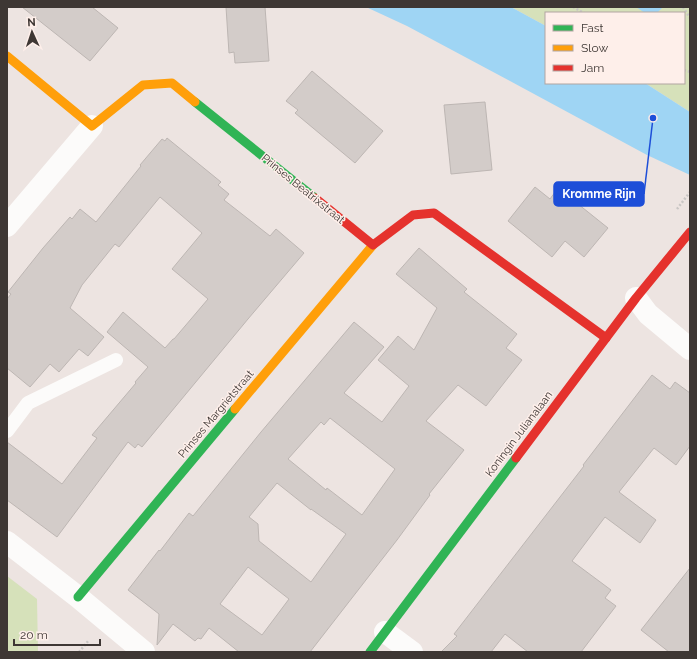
<svg xmlns="http://www.w3.org/2000/svg" width="697" height="659" viewBox="0 0 697 659" font-family="Raleway,sans-serif">
	<style>
		.green { fill: #d6e1ba }
		.water { fill: #9fd5f4 }
		.building { fill: #d3ccc9; stroke: #bdb6b3; fill-rule: evenodd }
		.lines { fill: none; stroke-linecap: round; stroke-linejoin: round }
		.path { stroke: #c9c6c4; stroke-width: 2.5; stroke-dasharray: 2 2; stroke-linecap: butt }
		.lane { stroke: #fcfbfa; stroke-width: 14 }
		.street { stroke: #fcfbfa; stroke-width: 22 }
		.fast { stroke: #30b455; stroke-width: 9 }
		.slow { stroke: #ff9f0a; stroke-width: 9 }
		.jam { stroke: #e5322d; stroke-width: 9 }
		.labels { text-anchor: middle; dominant-baseline: central; stroke-width: 3; stroke-linejoin: round; paint-order: stroke }
		.street-label { font-size: 11px; fill: #3e3734; stroke: #feefea }
		.leader { fill: none; stroke: #1d4ed8; stroke-width: 1.5 }
		.callout-dot { fill: #1d4ed8; stroke: #feefea; stroke-width: 1.5 }
		.callout { fill: #1d4ed8; stroke: #1d4ed8; stroke-width: 1.5 }
		.callout-label { font-size: 12px; text-anchor: middle; font-weight: bold; fill: #fff }
	</style>
	<rect width="100%" height="100%" fill="#ede4e1"/>
	<g class="green">
		<path d="M511,7h179v105l-45,-29h39v-70h-138v13z"/>
		<path d="M7,576l30,23 1,53h-31z"/>
	</g>
	<g class="water">
		<path d="M366,7h145l35,19v57h99l45,29v63l-43,-20 -137,-74 -103,-55z"/>
		<path d="M636,7h26v1l-5,5h-12z"/>
	</g>
	<g class="building">
		<path d="M22,7h70l26,21 -28,33z"/>
		<path d="M226,7h39l4,54 -34,2 -1,-11 -5,1z"/>
		<path d="M312,71l71,60 -28,32 -60,-50 3,-3 -12,-9z"/>
		<path d="M485,102l7,68 -41,4 -7,-69z"/>
		<path d="M167,138l54,44 -3,3 11,9 -5,6 46,36 6,-7 28,24 -56,66 -106,128 -4,-3 -3,4 -7,-6 -71,95 -50,-37v-58l55,42 35,-46 -5,-3 44,-52 -1,-1 13,-15 -41,-35 16,-20 42,36 8,-9h1l34,-40 -36,-30 30,-36 -42,-36 -41,50 -4,-3 -33,41 -12,23 34,29 -16,19 -9,-7 -20,23 -9,-8 -20,23 -23,-19v-69l4,-5 -3,-2 35,-44 27,-31 2,2 8,-10 16,13 45,-56 -1,-1 22,-26 3,2z"/>
		<path d="M535,187l15,12 8,-11 50,40 -24,29 -19,-16 -13,16 -44,-36z"/>
		<path d="M419,248l48,41 -3,3 53,42 -11,14 16,12 -36,46 -28,-21 -32,36 38,29 -35,44 1,1 -33,45 -87,112h-71l-30,-24 -8,11 -3,-1 -3,3 -22,-17 -16,21 2,-31 -31,-24 31,-40 1,1 29,-38 4,3 68,-84 93,-110 30,25 -40,46 38,29 27,-36 -31,-26 20,-24 16,14 23,-42 -41,-34zM330,418l65,51 -33,46 -35,-27 -1,2 -38,-31 33,-37 3,3zM277,483l34,27v-1l35,25 -35,48 -52,-41 -1,-17 -9,-7zM248,567l41,32 -27,36 -42,-31z"/>
		<path d="M652,375l18,14 5,-7 15,11v53l-14,19 -22,-17 -35,44 37,28 -16,23 -35,-26 -33,44 39,29 -6,8 11,8 -35,46h-53l-23,-18 -14,18h-50l16,-16 -3,-2 130,-168 -1,-1z"/>
		<path d="M690,568v84h-21l-28,-22z"/>
	</g>
	<g class="lines">
		<g class="path">
			<path d="M573,7l11,6"/>
			<path d="M683,7l7,11"/>
			<path d="M684,70l6,2"/>
			<path d="M677,209l13,-17"/>
			<path d="M79,652l10,-12"/>
		</g>
		<path class="lane" d="M7,431l21,-28 88,-43"/>
		<g class="street">
			<path d="M7,226l85,-100"/>
			<path d="M636,298l12,16 42,35"/>
			<path d="M7,542l71,55 66,55"/>
			<path d="M385,632l27,20"/>
		</g>
		<g class="fast">
			<path d="M195,102l120,96"/>
			<path d="M78,597l157,-188"/>
			<path d="M370,652l146,-194"/>
		</g>
		<g class="slow">
			<path d="M7,56l85,70 51,-41 29,-2 23,19"/>
			<path d="M235,409l138,-164"/>
		</g>
		<g class="jam">
			<path d="M315,198l58,47 40,-30 21,-2 172,125"/>
			<path d="M516,458l120,-160 54,-66"/>
		</g>
	</g>
	<g class="labels">
		<g class="street-label">
			<text transform="translate(303 189) rotate(39)">Prinses Beatrixstraat</text>
			<text transform="translate(216 414) rotate(-50)">Prinses Margrietstraat</text>
			<text transform="translate(519 434) rotate(-53)">Koningin Julianalaan</text>
		</g>
	</g>
	<path class="leader" d="M653 118L644 194"/>
	<circle class="callout-dot" cx="653" cy="118" r="4"/>
	<rect class="callout" x="554" y="182" width="90" height="24" rx="4"/>
	<g class="callout-label">
		<text x="599" y="198">Kromme Rijn</text>
	</g>
	<rect width="697" height="659" fill="none" stroke="#3e3734" stroke-width="16"/>
	<rect x="545" y="12" width="140" height="72" fill="#feefea" stroke="#b1a5a1"/>
	<rect x="553" y="25" width="20" height="6" fill="#30b455" stroke="#b1a5a1"/>
	<text x="581" y="32" font-size="12" fill="#3e3734">Fast</text>
	<rect x="553" y="45" width="20" height="6" fill="#ff9f0a" stroke="#b1a5a1"/>
	<text x="581" y="52" font-size="12" fill="#3e3734">Slow</text>
	<rect x="553" y="65" width="20" height="6" fill="#e5322d" stroke="#b1a5a1"/>
	<text x="581" y="72" font-size="12" fill="#3e3734">Jam</text>
	<g transform="translate(32 32) rotate(357)" stroke="#feefea" stroke-width="3" paint-order="stroke">
	<path d="M0-3L7 15L0 10L-7 15Z" fill="#3e3734"/>
	<text y="-6" font-size="11" font-weight="bold" text-anchor="middle" fill="#3e3734">N</text>
	</g>
	<path d="M14 639v6h86v-6" fill="none" stroke="#3e3734" stroke-width="2"/>
	<text x="20" y="639" font-size="12" fill="#3e3734" stroke="#feefea" stroke-width="3" paint-order="stroke">20 m</text>
</svg>
